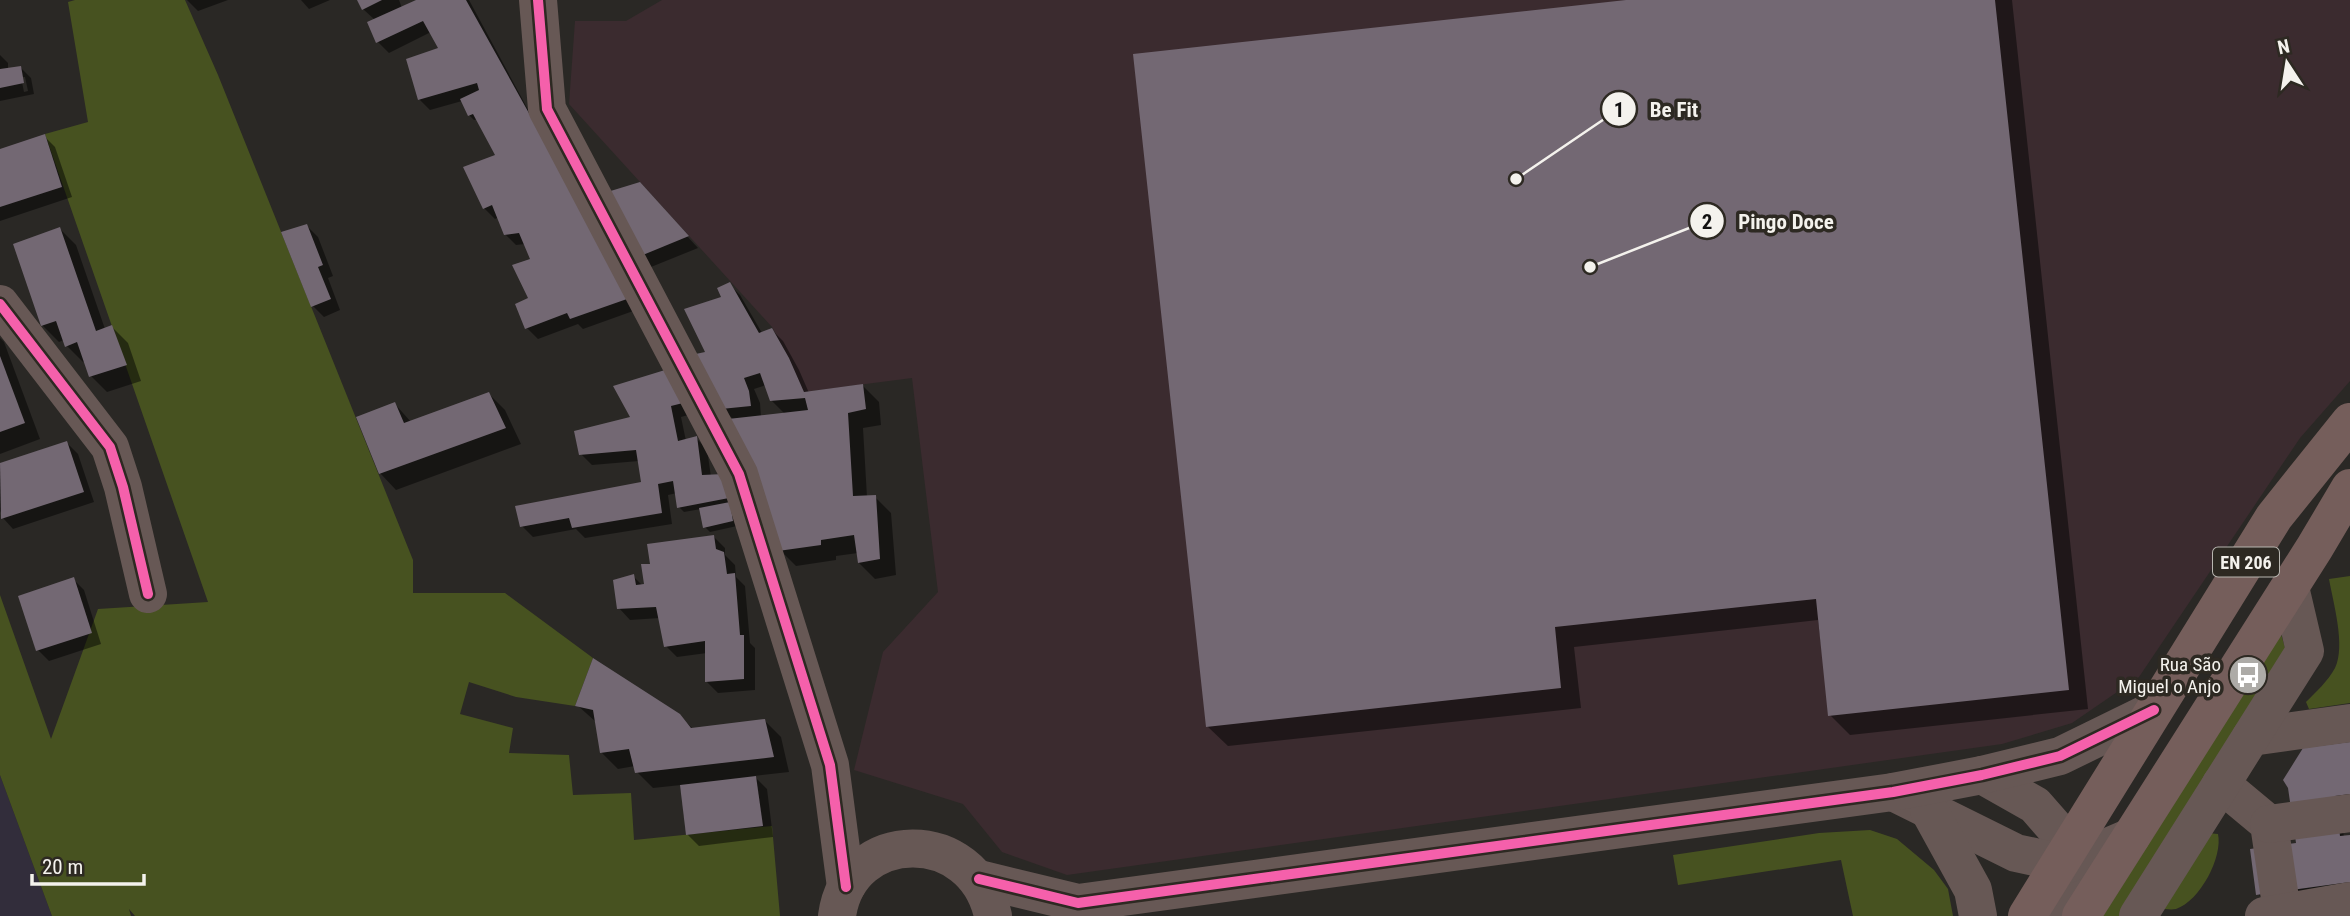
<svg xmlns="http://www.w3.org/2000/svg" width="2350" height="916" viewBox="0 0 2350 916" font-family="'Roboto Condensed',sans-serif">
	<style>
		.commercial { fill: #3b2b2f }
		.education { fill: #322d3b }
		.green { fill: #475220 }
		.shadow { fill: #0007; fill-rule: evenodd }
		.building { fill: #736873 }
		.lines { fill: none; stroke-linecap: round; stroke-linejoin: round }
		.minor { stroke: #675855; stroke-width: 38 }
		.major { stroke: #755e5b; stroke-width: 38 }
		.cycleway-casing { stroke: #2d2922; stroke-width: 15 }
		.cycleway { stroke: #f560ab; stroke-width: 10 }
		.labels { text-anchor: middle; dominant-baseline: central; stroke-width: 7; stroke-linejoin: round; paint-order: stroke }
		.shield { fill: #2d2922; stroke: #b8b6b0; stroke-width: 2 }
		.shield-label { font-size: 18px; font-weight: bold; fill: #f4f2ed }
		.poi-label { font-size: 19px; fill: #f4f2ed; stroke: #2d2922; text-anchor: end }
		.leader { fill: none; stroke: #f4f2ed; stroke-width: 2.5 }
		.callout-dot { fill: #f4f2ed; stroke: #2d2922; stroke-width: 2.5 }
		.mark-label { font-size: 21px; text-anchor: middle; font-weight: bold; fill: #111 }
		.callout-label { font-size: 21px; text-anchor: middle; font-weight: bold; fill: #f4f2ed; stroke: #2d2922; stroke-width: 7; stroke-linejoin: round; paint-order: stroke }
	</style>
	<rect width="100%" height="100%" fill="#2a2825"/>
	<path class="commercial" d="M662,0h1688v381l-50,57 -161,239 -67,46 -70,21 -935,131 -65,-23 -39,-48 -109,-34 29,-118 55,-60 -26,-214 -108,14 -15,-34 -17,-31 -203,-223 6,-83h51z"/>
	<path class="education" d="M0,775l52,141h-52z"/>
	<g class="green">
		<path d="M75,0h110l33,75 195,485v33h92l88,65 -18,48 -59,-9 -47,-15 -9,32 53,14 -4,25 60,2 4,40 58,-2 3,47 138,-14 8,90h-645l-6,-7 2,7h-79l-52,-141v-180l51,144 47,-130 110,-7 -163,-468 43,-12 -20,-120z"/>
		<path d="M2350,576v127l-41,6 -3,-7c10,-10 22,-21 29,-34 11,-22 -2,-66 -6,-89z"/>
		<path d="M2281,634l5,17 -167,265h-16z"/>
		<path d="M1870,830l27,9 37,31 14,19 5,27h-100l-12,-56 -163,25 -5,-30 146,-22z"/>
		<path d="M2207,833l11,1c5,23 -18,67 -42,75 -6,1 -10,0 -17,-1z"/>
	</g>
	<g class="shadow">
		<path d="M187,0h41l-30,11z"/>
		<path d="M301,0h29l-21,9z"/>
		<path d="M359,0h40l3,8 19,-8h48l167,310 -53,19 -5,-5 -40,15 -11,-11 -10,-23 13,-6 2,-39 -7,-16 -9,1 -11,-11 -6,-17 -4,2 -11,-11 14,-52 -20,-37 -4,1 -5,-5 -7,-14 -32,9 -11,-11 21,-50 -9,-17 -42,21 -11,-11 -3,-22 -12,-11z"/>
		<path d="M1643,0h369l76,709 -238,26 -20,-20 -12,-95 -244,27 7,61 -353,38 -21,-20z"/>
		<path d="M0,55l8,8v6l12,-2 11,11 3,16 -34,7zM21,77h4l3,14 -4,1z"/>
		<path d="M44,136l11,11 17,50 -72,24v-70z"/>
		<path d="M639,184l59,64 -47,19 -11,-11z"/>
		<path d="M307,226l11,11 15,39 -5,2 12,32 -16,7 -11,-11z"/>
		<path d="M60,229l16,16 29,84 7,-2 16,16 13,38 -34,11 -16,-16 -6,-15 -2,1 -16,-16 -3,-6 -5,2 -16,-16 -28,-81z"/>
		<path d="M729,284l11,11 22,38 10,-3 11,11 16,29 10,23 54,-7 16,16 2,23 -18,3 4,69h8l16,16 5,62 -21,4 -16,-16 -1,-10 -22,3v4l-40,6 -16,-16 -46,-130 -12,-12 -14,-55zM766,385l5,15 14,14 -24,3 -1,-14 -6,-14z"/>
		<path d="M0,338l4,4 36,97 -40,15z"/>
		<path d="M664,372l28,42 -11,3 5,24 10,-3 11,11 4,28 12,-1 14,50 -27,6 -5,-5 -4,-18 -17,3 -5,-5 -2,-14 -9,2 4,29 -87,14 -9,-9 -43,8 -11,-11 121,-43 -4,-22 -47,4 -11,-11 52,-36z"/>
		<path d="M489,394l16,16 16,34 -125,46 -16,-17 15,-69 16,18z"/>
		<path d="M67,443l11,11 16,48 -81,27 -10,-11 -3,-8v-45z"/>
		<path d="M714,537l11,11v7l10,10 1,12 9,9 5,57 5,5v42l-37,3 -11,-11v-29l-30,4 -11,-11 -6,-28 -30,2 -11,-12 14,-32 10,10h3l6,-21z"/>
		<path d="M73,579l11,11 17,54 -52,17 -11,-11z"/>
		<path d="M577,705l102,10 14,14 72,-8 16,16 8,35 -35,4 13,13 6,48 -74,9 -11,-11 -7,-50 -28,3 -16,-16 -2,-6 -17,3 -16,-16 -6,-31z"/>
		<path d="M2350,743v66l-11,-11 5,40 6,-1v50l-87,12 -5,-5 40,-50z"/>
	</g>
	<g class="building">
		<path d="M357,0h25l-20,10z"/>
		<path d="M416,0h50l99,178 62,121 -57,20 -3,-6 -42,16 -10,-25 13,-6 -16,-33 18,-6 -11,-26 -15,2 -12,-30 -9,4 -20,-42 32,-12 -22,-41 -5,2 -8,-17 19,-9 -2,-7 -59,17 -12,-41 32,-11 -15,-27 -47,22 -9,-21z"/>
		<path d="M1626,0h369l74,690 -241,26 -12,-117 -261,28 6,61 -355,39 -73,-673z"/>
		<path d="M21,66l3,17 -24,5v-19z"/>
		<path d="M45,134l17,53 -62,20v-58z"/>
		<path d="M640,182l49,54 -51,21 -34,-64z"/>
		<path d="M307,224l16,41 -5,2 13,32 -20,8 -30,-75z"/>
		<path d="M60,227l36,104 16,-6 15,40 -38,12 -12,-35 -12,5 -9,-26 -15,5 -28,-82z"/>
		<path d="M730,282l29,51 13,-5 17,30 15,34 59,-8 3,25 -18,4 5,83 23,-1 4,64 -22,4 -4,-28 -33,5v5l-43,6 -50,-132 80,-9 -3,-12 -35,3 -10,-28 -16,5 5,13 2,15 -30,3 -30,-54 14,-3 -21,-43 37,-12 -4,-9z"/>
		<path d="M0,356l25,67 -25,9z"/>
		<path d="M665,370l18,33 -12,3 7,35 19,-5 5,39 22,-1 5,24 -52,10 -4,-27 -15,3 4,29 -90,15 -3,-10 -49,9 -5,-21 126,-24 -5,-32 -57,5 -5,-24 56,-14 -17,-31z"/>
		<path d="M489,392l17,36 -127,46 -23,-57 39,-15 9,21z"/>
		<path d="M67,441l17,51 -83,27 -1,-56z"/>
		<path d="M730,502l3,19 -30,7 -4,-20z"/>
		<path d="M714,535l2,14 8,3 3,22 8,-1 5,62h4v44l-39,3v-41l-41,6 -8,-40 -39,2 -4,-29 21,-6 2,11 8,-1 -3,-20h9l-3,-20z"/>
		<path d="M74,577l18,56 -56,18 -18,-55z"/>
		<path d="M593,658l87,56 11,14 74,-9 9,38 -139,16 -6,-24 -29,4 -7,-43 -18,-4z"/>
		<path d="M2350,742v52l-15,2 5,40 10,-1v47l-94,13 -6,-46 46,-6 -8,-55 -5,-8 20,-32z"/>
		<path d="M756,776l7,50 -77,9 -6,-50z"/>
	</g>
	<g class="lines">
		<g class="minor">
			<path d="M538,0l9,109 192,365 91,291 16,122"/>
			<path d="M0,304l110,143 13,40 25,107"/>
			<path d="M2251,737l99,-14"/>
			<path d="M1982,775l53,30 43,49 -7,40 -14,22"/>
			<path d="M2221,784l48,40 13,88"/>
			<path d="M1893,792l123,61 52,11 63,-27"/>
			<path d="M1929,810l44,80 5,26"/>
			<path d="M2269,824l81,-11"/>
			<path d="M979,879l99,24 815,-111 89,-17 78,-19 94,-46"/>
			<path d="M837,916c12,-89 137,-91 156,0"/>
			<path d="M2138,916l167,-265 -15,-64"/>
			<path d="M2264,916l86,-15"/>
		</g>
		<g class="major">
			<path d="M2027,916l247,-399 76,-95"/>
			<path d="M2081,916l234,-369 35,-59"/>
		</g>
		<g class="cycleway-casing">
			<g id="cycleway">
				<path d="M538,0l9,109 192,365 91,291 16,122"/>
				<path d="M0,304l110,143 13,40 25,107"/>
				<path d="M979,879l99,24 815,-111 89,-17 78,-19 94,-46"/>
			</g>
		</g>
		<use href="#cycleway" class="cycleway"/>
	</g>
	<defs>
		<g id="bus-disc" transform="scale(2.0125)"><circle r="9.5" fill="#adaba7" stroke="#2d2922"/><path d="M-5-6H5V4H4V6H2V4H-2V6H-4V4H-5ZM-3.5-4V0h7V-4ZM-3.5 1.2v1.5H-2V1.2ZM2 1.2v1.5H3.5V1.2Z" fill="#fff"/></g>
	</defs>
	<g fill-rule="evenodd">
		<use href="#bus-disc" x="2248" y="675"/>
	</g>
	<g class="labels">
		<rect class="shield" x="2213" y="547.5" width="66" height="29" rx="5"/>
		<g class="shield-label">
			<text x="2246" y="562">EN 206</text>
		</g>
		<g class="poi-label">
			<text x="2221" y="664">Rua São<tspan x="2221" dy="22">Miguel o Anjo</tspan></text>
		</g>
	</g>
	<path class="leader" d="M1516 179L1619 109M1590 267L1707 221"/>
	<g class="callout-dot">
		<circle cx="1516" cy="179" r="7"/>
		<circle cx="1590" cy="267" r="7"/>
		<circle cx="1619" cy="109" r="18"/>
		<circle cx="1707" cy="221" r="18"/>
	</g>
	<g class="mark-label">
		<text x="1619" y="117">1</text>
		<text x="1707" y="229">2</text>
	</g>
	<g class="callout-label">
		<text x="1674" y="117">Be Fit</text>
		<text x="1786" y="229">Pingo Doce</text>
	</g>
	<g transform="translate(2287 63) rotate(348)" stroke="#2d2922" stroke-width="5" paint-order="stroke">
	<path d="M0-5L12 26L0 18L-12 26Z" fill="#f4f2ed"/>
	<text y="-10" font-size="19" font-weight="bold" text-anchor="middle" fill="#f4f2ed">N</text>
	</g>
	<path d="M32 874v10h112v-10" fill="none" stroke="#f4f2ed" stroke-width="3.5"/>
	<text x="42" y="874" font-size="21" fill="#f4f2ed" stroke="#2d2922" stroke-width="5" paint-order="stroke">20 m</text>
</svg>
